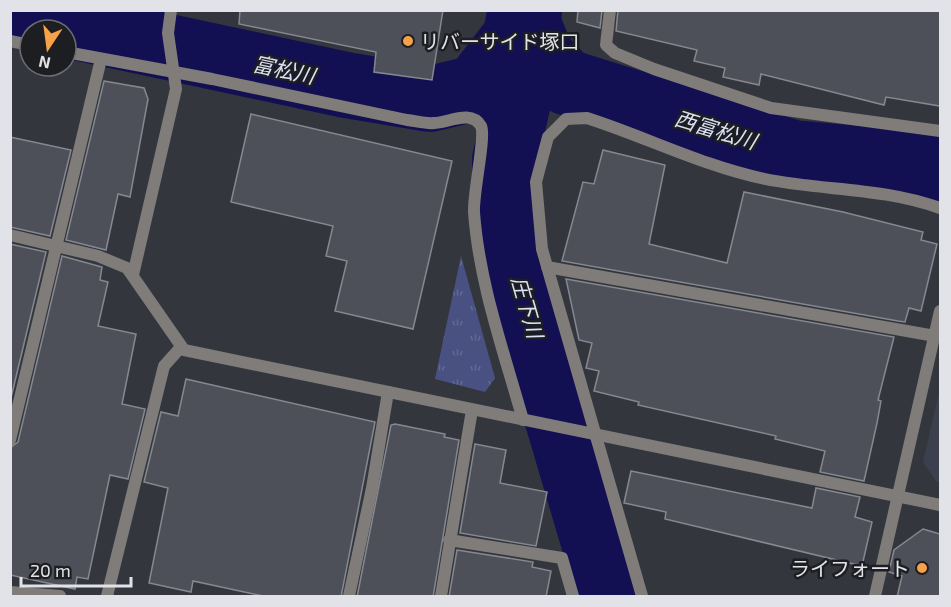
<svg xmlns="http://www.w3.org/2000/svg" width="951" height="607" viewBox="0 0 951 607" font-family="'Exo 2','Noto Sans JP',sans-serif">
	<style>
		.built { fill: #3c3f4d }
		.park { fill: url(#park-tufts) }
		.water { fill: url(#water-ripples) }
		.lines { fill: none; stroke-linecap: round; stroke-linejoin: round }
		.river { stroke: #130f53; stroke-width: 66 }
		.building { fill: #4e5059; stroke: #868891; stroke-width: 1.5 }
		.street { stroke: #807c7a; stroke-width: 12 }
		.poi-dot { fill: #f7a149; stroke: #1d1e21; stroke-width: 2 }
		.labels { text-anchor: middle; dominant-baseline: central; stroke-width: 5; stroke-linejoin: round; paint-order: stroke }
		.poi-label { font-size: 20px; fill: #e2e3e8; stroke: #1d1e21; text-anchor: start }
		.water-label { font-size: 21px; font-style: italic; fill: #dbe0f5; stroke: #1d1e21 }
	</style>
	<defs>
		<pattern id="park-tufts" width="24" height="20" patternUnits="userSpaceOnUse" patternTransform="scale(1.5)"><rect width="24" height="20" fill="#485182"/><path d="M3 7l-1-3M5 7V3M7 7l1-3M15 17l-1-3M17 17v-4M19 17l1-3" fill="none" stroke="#626a94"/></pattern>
		<pattern id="water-ripples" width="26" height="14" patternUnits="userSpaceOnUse" patternTransform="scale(1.5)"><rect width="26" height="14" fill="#130f53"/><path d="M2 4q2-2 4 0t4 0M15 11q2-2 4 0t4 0" fill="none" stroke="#35326c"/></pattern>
	</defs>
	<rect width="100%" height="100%" fill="#34363d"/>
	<path class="built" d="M940,388v95l-4,-2 -13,-19z"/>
	<path class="park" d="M461,256l34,122 -10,14 -50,-13z"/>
	<path class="water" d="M487,10l72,1 3,24 35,33 -7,35 -35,-9 -24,25 -34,-5 -22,-21 -14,-18c16,-18 22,-41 26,-65z"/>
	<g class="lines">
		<g class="river">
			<path d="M529,10l-8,78 -16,72 1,67 33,129 71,240"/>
			<path d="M10,13l336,72 84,14 46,-11 51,-66"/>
			<path d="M531,31l10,25 25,26 227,71 135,12 12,5"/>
		</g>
	</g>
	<g class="building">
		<path d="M240,10h203l-11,70 -58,-8 2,-20 -137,-28z"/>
		<path d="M578,10h24l-2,18 -23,-6z"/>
		<path d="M618,10h322v96l-54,-9 -2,8 -123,-31 -2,11 -36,-8 2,-9 -31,-7 3,-11 -81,-19z"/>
		<path d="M104,81l40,7 4,11 -18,98 -12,-3 -12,56 -40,-10z"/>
		<path d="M251,114l201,47 -39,168 -78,-18 12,-50 -21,-5 7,-30 -102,-24z"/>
		<path d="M10,137l61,13 -21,86 -40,-9z"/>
		<path d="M603,150l62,15 -16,79 78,19 17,-71 99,20 80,20 -2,8 16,4 -16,67 -12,-3 -4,14 -7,-1 -336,-60 21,-79 11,2z"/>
		<path d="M10,244l36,8 -36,150z"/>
		<path d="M62,256l40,11 -2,13 8,2 -10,44 38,8 -14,70 23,5 -17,70 -18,-4 -22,104 -11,-2 -2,12 -65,-14v-127l8,-6z"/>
		<path d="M566,279l328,58 -16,63 3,1 -4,22 -13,58 -44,-9 5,-21 -50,-12 1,-3 -138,-31 1,-3 -45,-11 5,-20 -13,-3 6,-25 -13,-3z"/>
		<path d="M186,379l189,43 -34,175h-73l-75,-16 -2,11 -42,-9 19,-95 -24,-6 17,-70 17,4z"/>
		<path d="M395,424l50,10 -1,3 15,3 -26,157h-76l34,-172z"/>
		<path d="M475,444l31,6 -6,33 47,9 -11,54 -76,-13z"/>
		<path d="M631,471l181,37 4,-20 44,9 -5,20 17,5 -10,44 -197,-47 1,-7 -42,-9z"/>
		<path d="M923,529l17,5v63h-43l5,-21 -13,-4 5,-22z"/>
		<path d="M457,550l76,12 -1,5 19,4 -5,26h-97z"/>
	</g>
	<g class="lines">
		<g class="street">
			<path d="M610,10l-4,35 9,8 39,16 117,39 169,23"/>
			<path d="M10,41l20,4"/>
			<path d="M66,52l146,27 195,41c9,1 19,4 27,3 14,0 37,-14 47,3 5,10 -8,67 -7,86 5,71 30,140 49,208"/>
			<path d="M10,235l88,21 29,12 57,82 756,155"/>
			<path d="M547,267l388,69"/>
			<path d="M133,275l43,-186 -8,-56 3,-23"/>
			<path d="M10,440l91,-381"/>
			<path d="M449,540l113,18 11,38"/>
			<path d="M10,592l50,4"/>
			<path d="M107,596l57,-230 17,-19"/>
			<path d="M349,596l23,-108 16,-96"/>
			<path d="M441,596l31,-186"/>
			<path d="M642,596l-100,-347 -6,-67 12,-45 18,-18 21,-1c59,19 116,48 178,61 59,12 116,8 175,29"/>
			<path d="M875,596l65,-285"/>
		</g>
	</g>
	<g class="poi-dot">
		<circle cx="408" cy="41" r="6"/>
		<circle cx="922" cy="568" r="6"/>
	</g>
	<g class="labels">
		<g class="poi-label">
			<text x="420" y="41">リバーサイド塚口</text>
			<text x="910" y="568" text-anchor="end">ライフォート</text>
		</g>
		<g class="water-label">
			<text transform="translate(284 69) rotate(12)">富松川</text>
			<text transform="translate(716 129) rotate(17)">西富松川</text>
			<text transform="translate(528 307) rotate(74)">庄下川</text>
		</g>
	</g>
	<rect width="951" height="607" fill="none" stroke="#e2e3e8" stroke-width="24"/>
	<g transform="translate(48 48) rotate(193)"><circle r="28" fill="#1d1e21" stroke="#6c6d71" stroke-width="1.5"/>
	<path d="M0-4.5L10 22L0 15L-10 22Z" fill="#f7a149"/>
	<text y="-9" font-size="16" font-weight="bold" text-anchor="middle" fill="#e2e3e8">N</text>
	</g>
	<path d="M21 577v9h110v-9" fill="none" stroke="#e2e3e8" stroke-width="3"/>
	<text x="30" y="577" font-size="18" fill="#e2e3e8" stroke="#1d1e21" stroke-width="4.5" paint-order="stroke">20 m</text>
</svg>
